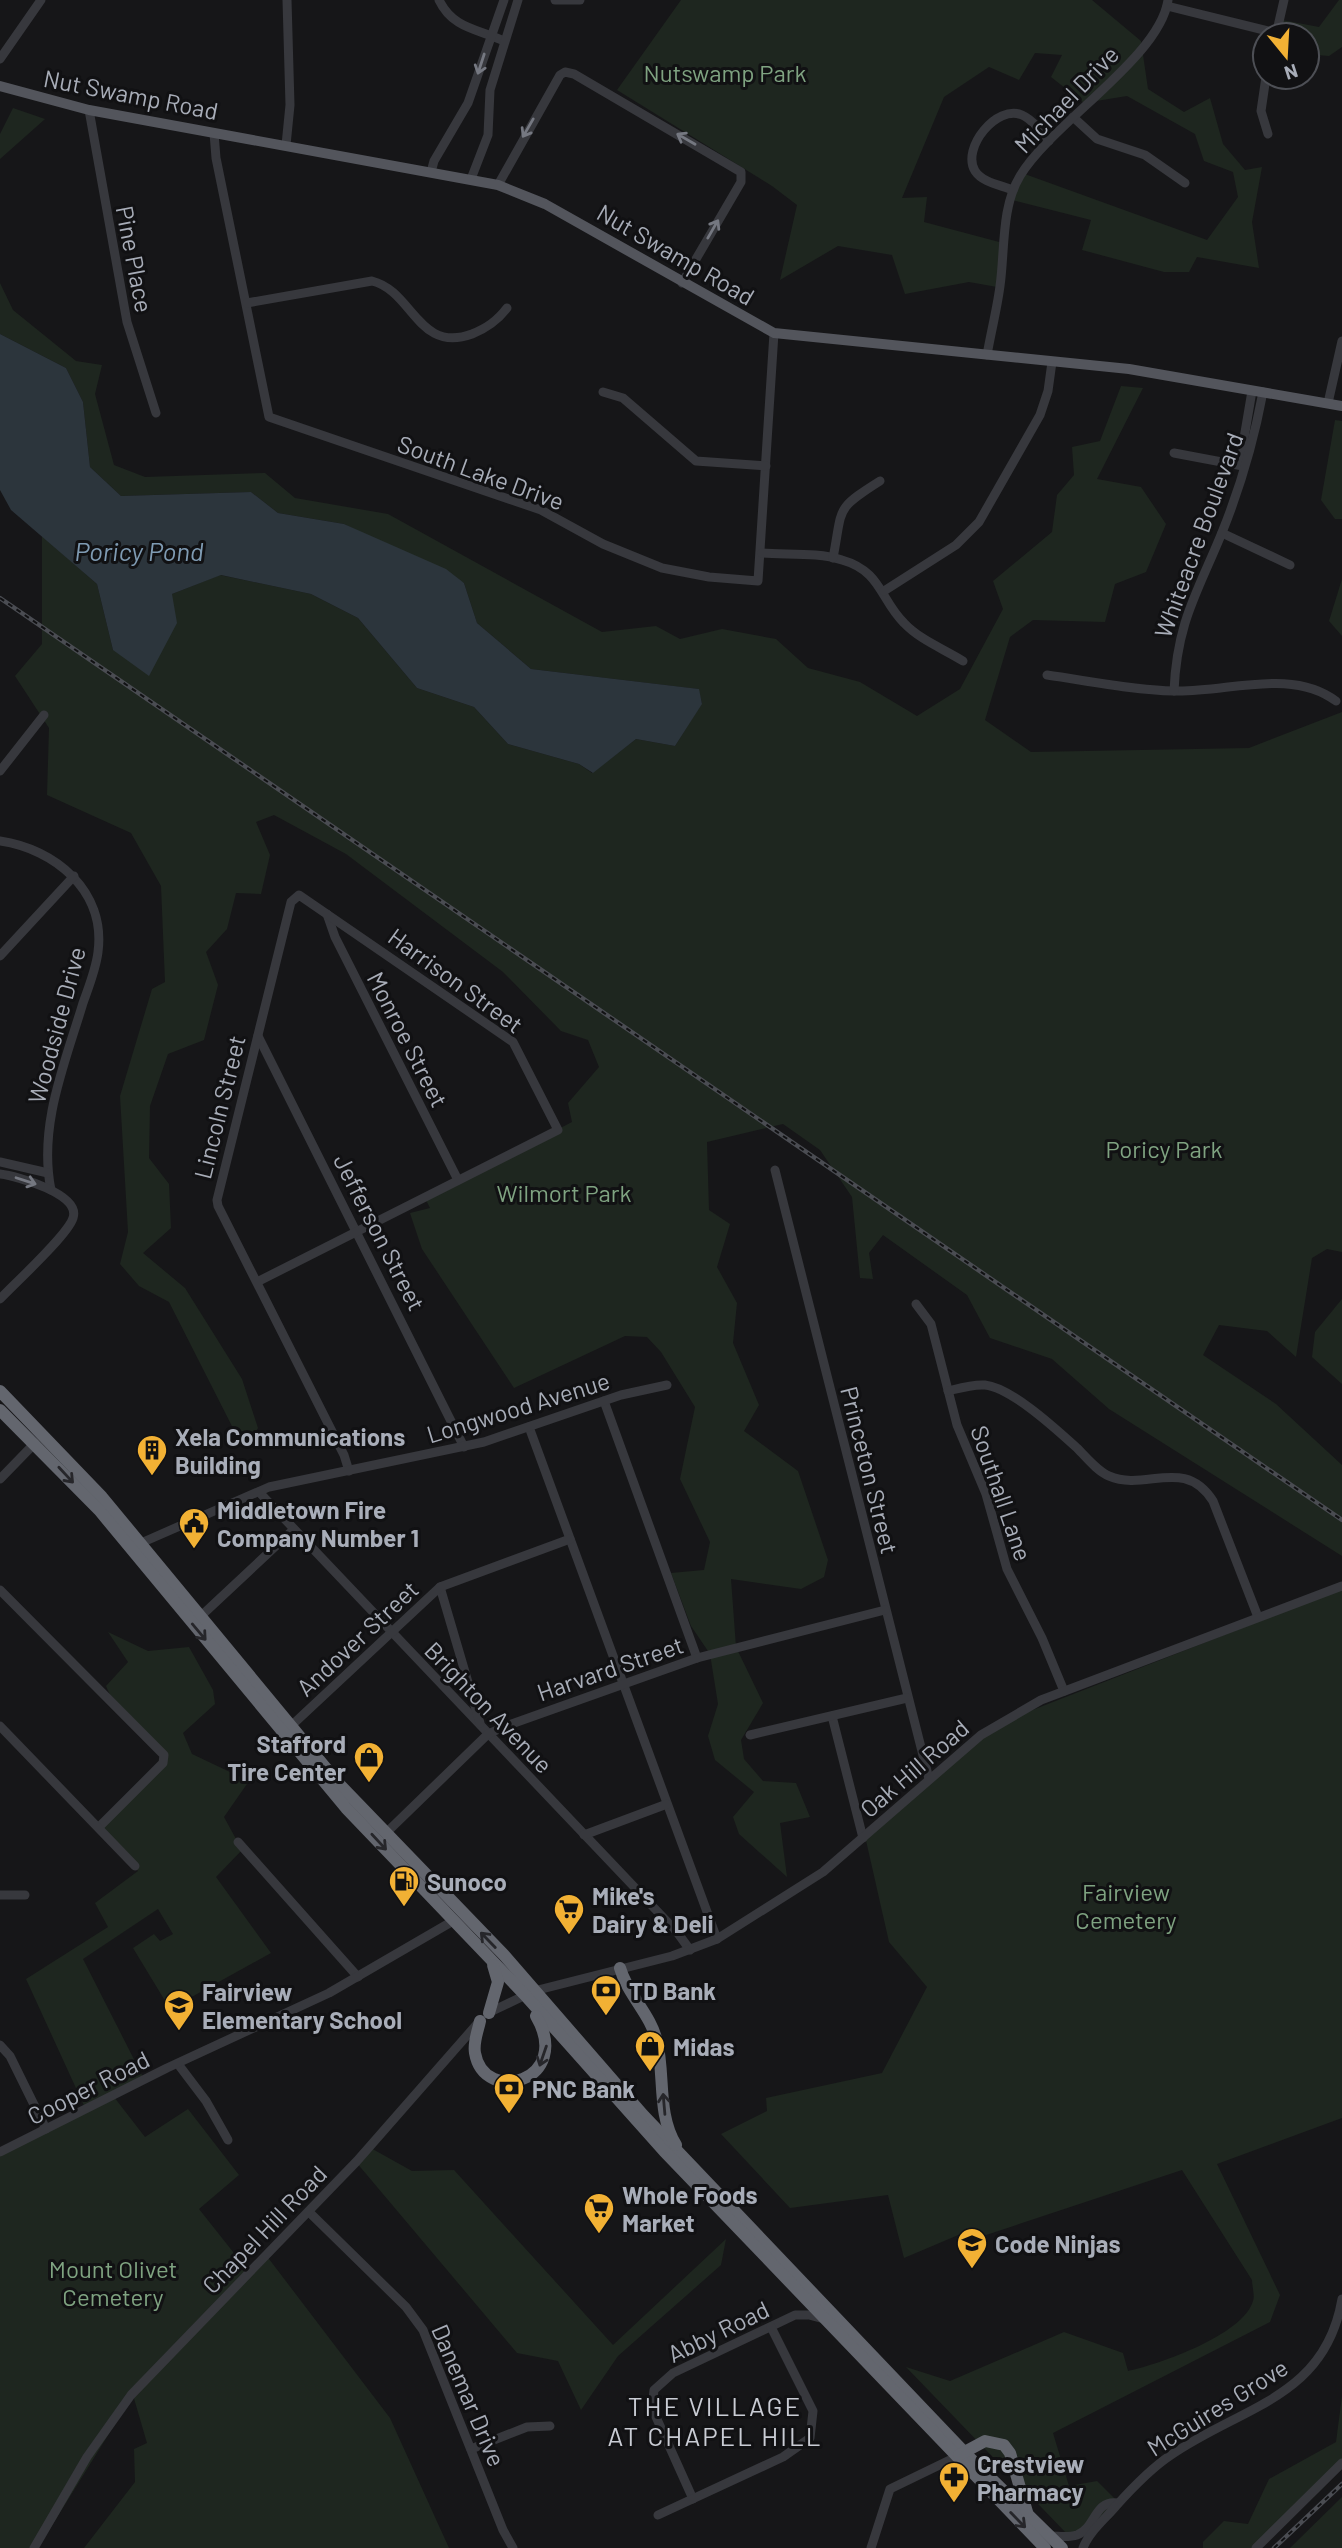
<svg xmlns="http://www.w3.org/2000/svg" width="1342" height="2548" viewBox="0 0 1342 2548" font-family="Barlow,sans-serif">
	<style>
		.green { fill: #1e261f }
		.water { fill: #2c353c }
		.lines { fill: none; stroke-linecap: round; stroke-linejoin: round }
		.minor { stroke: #37383d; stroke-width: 9 }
		.major { stroke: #53555c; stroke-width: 10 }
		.highway { stroke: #63666e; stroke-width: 12 }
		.rail-casing { stroke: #4a4c52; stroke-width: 4.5 }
		.rail { stroke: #111113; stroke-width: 2; stroke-dasharray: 5; stroke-linecap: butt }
		.oneway { stroke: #757881 }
		.oneway2 { stroke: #26262a }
		.labels { text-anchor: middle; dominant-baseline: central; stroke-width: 6; stroke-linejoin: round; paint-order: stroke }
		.park-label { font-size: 24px; fill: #7fa381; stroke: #111113 }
		.street-label { font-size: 24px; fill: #a8adb8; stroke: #111113 }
		.poi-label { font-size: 24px; font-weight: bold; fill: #a8adb8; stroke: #111113; text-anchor: start }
		.water-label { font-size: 26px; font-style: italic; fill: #7f9bb3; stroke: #111113 }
		.neighbourhood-label { font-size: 26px; letter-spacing: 2px; fill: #c9ccd4; stroke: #111113 }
	</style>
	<rect width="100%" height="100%" fill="#161618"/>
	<g class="green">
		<path d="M681,0h411l49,41 7,48 36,23 26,-14 13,46 22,26 17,-3 -10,55 7,46 -62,-11 -8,15h-25l-82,-22 9,-30 -79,-20 10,-27 185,67 31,-43 -5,-25 -29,-11 -9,-27 -68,-38 -43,7 -33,-26 11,-22 -27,-2 -16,27 -30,-13 -45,30 -42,101 25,-1 -3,25 79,21 -6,44 -28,-5 -64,12 -13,-39 -54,-9 -58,34 17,-75 -25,-19 -155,-96z"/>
		<path d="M1339,0h3v47l-13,9 -22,-2v-19h-33l3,-16 42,8z"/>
		<path d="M13,108l32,11 -45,40v-25z"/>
		<path d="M0,283l13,27 63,51 26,4 -7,29 19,71 31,12 120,-4 30,25 93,16 214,118 54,-6 24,13 42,-10 54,10 32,29 52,14 57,34 43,-27 43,-80 -10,-28 59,-49 5,-37 17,-20 -2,-28 28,-6 21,-55 22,2 -46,91 44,8 25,37 -20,48 -31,12 -10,38 -72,-2 -23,17 -25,83 46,32 218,-4 93,-36v540l-15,-3 -15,9 -16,99 -29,-26 -48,-6 -16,30 73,49 66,61v91l-233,-147 -57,-50 -62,-21 -23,-43 -84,-60 -14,18 4,26 -13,-1 -8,-81 -32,-47 -37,-26 -76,18 2,68 21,14 -13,43 20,36 -4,40 26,62 -15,26 54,40 30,89 -4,17 -23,12 -70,-10 5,68 27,56 -22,37 3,19 19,22 33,2 14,34 -30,6 7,54 -48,-43 -6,-17 21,-25 -39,-32 -7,-24 10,-32 -8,-50 -19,-28 -20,-53 33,-3 6,-28 -30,-63 15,-72 -34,-55 -14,-15 -22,-1 -111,52 -92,-139 -12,-36 20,-5 -5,-10 147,-76 -4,-19 31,-36 -11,-27 -27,-9 -58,-59 -157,-118 -72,-39 -18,7 14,33 -9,39 -25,-1 -9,36 -21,23 12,33 -14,55 -36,14 -18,52 -1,52 20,26 2,44 -28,25 42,35 57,91 16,49 -6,10 -13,2 -70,-138 -30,-16 -19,-22 8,-32 -8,-136 32,-107 13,-7 -4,-96 -30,-53 -84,-38 2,-67 -34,-52 27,-32v-108l55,48 16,66 59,-56 48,-19 91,19 47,24 59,70 57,19 34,37 71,20 13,9 44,-34 39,7 27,-43 -4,-14 -167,-20 -54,-46 -13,-40 -120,-59 -66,-11 -27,-21 -130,4 -31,-29 -7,-65 -17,-34 -66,-34z"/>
		<path d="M1335,420l7,1v98h-7l-14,-19z"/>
		<path d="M1342,579v57l-13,-15z"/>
		<path d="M1342,1299v85l-30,-27 3,-25z"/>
		<path d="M1342,1589v529l-125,46 63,131 -10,27 -217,111 16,53 28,-5 21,21 -28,27 -22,6 -162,-168 44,14 114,-49 59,21 5,18c32,-7 115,-36 125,-70 2,-5 -1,-15 -1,-21l-70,-110 -214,71 -5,-8 -59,25 -16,-63 -98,13 -69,-74 46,-23 -1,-13 116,-25 45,-86 -38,-45 -24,-106 129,-111z"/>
		<path d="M108,1632l40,19 41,-4 24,43 2,14 -32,29 9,21 57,27 -25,36 18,33 -26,27 55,76 -101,56 -37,-61 21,-14 6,7 13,-7 -15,-25 -75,50 62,122 -31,16 31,40 43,-28 51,66 -40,34 50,63 17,-17 124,163 59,130h-365l51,-66 -1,-33 13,-6 -14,-48 -95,153h-38v-395l86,-43 -60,-131 82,-52 -13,-24 43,-32 -37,-46 63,-62c-17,-30 -47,-48 -58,-77l22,-24z"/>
		<path d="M369,2147l43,24 42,-1 159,175 113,-106 -5,26 -103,91 -37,54 -23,-49 -41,-8 -161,-191z"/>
		<path d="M1342,2396v63l-89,89h-50v-6l21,-21 24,3 21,-45 67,-37z"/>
		<path d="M1342,2497v51h-52z"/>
	</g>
	<path class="water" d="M0,334l66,34 17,34 7,65 31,29 130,-4 27,21 66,11 102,45 18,14 13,40 54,46 168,20 3,15 -27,42 -39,-7 -43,34 -14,-9 -71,-20 -34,-37 -57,-19 -59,-70 -47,-24 -90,-19 -49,19 5,29 -28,53 -36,-26 -16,-66 -86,-74 -11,-20z"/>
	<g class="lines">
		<g class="minor">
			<path d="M439,0c14,29 39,29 65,41"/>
			<path d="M555,0h25"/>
			<path d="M1167,6l109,27"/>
			<path d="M1276,35l8,-35"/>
			<path d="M0,59l41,-59"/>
			<path d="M1266,77l-5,34 7,23"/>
			<path d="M89,110l38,212 29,91"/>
			<path d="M1073,117l24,22 48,16 40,28"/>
			<path d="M214,133l2,25 53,259 272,93 62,34 59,24 47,9 49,4 16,-248"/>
			<path d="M286,145l4,-40 -3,-105"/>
			<path d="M431,172l3,-11 34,-58 36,-103"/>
			<path d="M471,179l17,-44 2,-45 28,-90"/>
			<path d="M498,185l62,-110 5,-3 9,2 167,98v10l-59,101"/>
			<path d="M1013,190c-12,-5 -30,-7 -38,-19 -14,-23 22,-67 47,-56 11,5 20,17 27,26"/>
			<path d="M247,303l125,-22c41,10 46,73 100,53 15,-6 25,-13 35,-26"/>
			<path d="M987,355c4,-23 10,-46 13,-69 5,-35 1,-79 20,-110 32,-53 140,-119 148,-176"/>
			<path d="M603,392l20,6 73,63 70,5"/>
			<path d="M1328,403l14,-62"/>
			<path d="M1174,453l69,13"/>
			<path d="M1243,466v-22l9,-53"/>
			<path d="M1222,533l68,32"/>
			<path d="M762,553c25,2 56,-1 80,7 39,11 38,39 62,63 16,17 40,26 59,38"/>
			<path d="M833,558c10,-51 1,-48 47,-77"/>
			<path d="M884,591l72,-46 23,-23 61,-107 8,-24 4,-29"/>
			<path d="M1047,675c42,6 85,15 127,16 52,2 117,-24 162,10"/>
			<path d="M1174,691c3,-70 24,-99 49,-161 18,-45 31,-90 40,-138"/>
			<path d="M0,771l44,-56"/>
			<path d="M0,841c55,8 106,50 98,111 -2,17 -9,34 -15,51 -18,60 -45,123 -32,187"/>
			<path d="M327,914l8,23 123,243"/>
			<path d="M0,956l74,-80"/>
			<path d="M258,1036l206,411"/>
			<path d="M0,1162l48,11"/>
			<path d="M775,1170l154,609"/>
			<path d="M0,1174c17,2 81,20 73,44 -5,17 -58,65 -73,81"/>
			<path d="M257,1282l301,-152 -45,-88 -214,-147 -8,7 -74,298 1,6 126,249 5,16"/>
			<path d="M916,1304l15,20 26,101 29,69 21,75 35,69 22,53"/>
			<path d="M948,1391c12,-3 25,-7 37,-6 27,3 72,45 92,63 10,10 20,23 32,28 37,16 75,-20 104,25l45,116"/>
			<path d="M604,1401l93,257"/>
			<path d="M529,1427l188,512"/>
			<path d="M0,1479l35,-36"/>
			<path d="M259,1492l418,440 13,18"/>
			<path d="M141,1543l128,-56 215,-45 137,-47 46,-10"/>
			<path d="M440,1587l40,136"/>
			<path d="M0,1590l164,165 -1,8 -63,63"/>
			<path d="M201,1616l92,-86"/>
			<path d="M832,1716l31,122"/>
			<path d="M0,1726l135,140"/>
			<path d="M291,1726l149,-139 130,-48"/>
			<path d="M750,1735l157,-37"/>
			<path d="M386,1833l102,-99 18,-8 191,-68 188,-48"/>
			<path d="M584,1835l83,-31"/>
			<path d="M238,1842l120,135"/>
			<path d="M0,1895h25"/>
			<path d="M488,2013l46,-22 138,-35 45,-17 106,-67 158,-137 60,-35 301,-114"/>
			<path d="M0,2045l10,11 36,73"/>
			<path d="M178,2064l28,37 22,39"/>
			<path d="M0,2152l167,-84 162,-75 124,-72"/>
			<path d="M309,2212l97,95 17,23 80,200 10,18"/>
			<path d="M471,2449l56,-22 23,-1"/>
			<path d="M693,2499l-41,-91 2,-18 19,-17 122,-58h14l15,4"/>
			<path d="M658,2515l125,-58 27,-19 3,-27 -42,-84"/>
			<path d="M1050,2536c9,0 18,2 27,-1 19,-7 17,-36 41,-32"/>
			<path d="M34,2548l53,-91 44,-62 226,-234 121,-138"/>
			<path d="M871,2548l19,-59 66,-32"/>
			<path d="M1083,2548c6,-16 22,-29 33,-42 17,-19 34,-37 55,-51 71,-49 154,-57 171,-156"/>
			<path d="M1256,2548l86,-85"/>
		</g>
		<path class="major" d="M0,86l89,24 409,75 47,19 229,129 355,36 213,37"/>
		<g class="highway">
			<path d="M0,1391l102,106 237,287 165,171 139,160 321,337 98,96"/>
			<path d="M0,1410l99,100 247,298 178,186 140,157 381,397"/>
			<path d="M620,1968c8,28 31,46 37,74 8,34 0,72 19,103"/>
			<path d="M489,2013l9,-31 -5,-17"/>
			<path d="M480,2021c-2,10 -7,21 -5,32 9,53 99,28 61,-37"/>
			<path d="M959,2455l26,-14 19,4 6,8 17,59"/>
		</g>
		<g class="rail-casing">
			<g id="rail">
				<path d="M0,598l1342,922"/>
				<path d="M1274,2548l68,-64"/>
			</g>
		</g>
		<use href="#rail" class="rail"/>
	</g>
	<defs><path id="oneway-shaft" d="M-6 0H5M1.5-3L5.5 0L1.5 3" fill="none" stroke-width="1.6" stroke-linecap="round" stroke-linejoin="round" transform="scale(1.75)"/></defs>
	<g class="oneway">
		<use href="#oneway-shaft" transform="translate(481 64) rotate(108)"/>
		<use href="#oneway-shaft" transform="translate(528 128) rotate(120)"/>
		<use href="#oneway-shaft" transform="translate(686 139) rotate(-150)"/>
		<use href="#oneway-shaft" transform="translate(713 229) rotate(-60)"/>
		<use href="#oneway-shaft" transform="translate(26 1181) rotate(18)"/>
	</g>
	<g class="oneway2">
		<use href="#oneway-shaft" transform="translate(66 1475) rotate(47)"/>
		<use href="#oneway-shaft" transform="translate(199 1632) rotate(50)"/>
		<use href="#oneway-shaft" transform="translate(379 1842) rotate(47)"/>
		<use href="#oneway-shaft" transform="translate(488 1940) rotate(-134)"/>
		<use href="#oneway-shaft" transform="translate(543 2056) rotate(109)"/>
		<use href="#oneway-shaft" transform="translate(664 2104) rotate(-95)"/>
		<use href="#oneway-shaft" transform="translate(1018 2520) rotate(46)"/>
	</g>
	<defs>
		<g id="building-pin" transform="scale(1.575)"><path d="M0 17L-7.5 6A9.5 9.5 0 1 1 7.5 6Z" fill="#f2b134" stroke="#111113"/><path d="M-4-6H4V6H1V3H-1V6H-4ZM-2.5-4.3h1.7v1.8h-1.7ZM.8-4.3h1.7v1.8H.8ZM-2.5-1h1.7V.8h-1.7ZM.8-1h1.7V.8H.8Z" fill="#111"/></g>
		<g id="civic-pin" transform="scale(1.575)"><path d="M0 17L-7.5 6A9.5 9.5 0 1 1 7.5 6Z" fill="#f2b134" stroke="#111113"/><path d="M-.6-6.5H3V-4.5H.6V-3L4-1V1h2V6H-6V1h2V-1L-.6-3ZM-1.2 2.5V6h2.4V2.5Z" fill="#111"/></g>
		<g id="shop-pin" transform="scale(1.575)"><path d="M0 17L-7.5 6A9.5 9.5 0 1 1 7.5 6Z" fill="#f2b134" stroke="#111113"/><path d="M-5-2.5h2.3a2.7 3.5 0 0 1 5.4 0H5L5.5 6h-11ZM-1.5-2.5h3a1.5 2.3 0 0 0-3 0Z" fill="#111"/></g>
		<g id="fuel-pin" transform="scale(1.575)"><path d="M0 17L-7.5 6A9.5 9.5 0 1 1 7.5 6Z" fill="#f2b134" stroke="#111113"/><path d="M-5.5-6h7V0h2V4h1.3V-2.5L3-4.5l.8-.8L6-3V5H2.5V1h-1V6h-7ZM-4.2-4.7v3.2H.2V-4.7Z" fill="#111"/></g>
		<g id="supermarket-pin" transform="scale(1.575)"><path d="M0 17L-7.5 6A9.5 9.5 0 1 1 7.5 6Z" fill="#f2b134" stroke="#111113"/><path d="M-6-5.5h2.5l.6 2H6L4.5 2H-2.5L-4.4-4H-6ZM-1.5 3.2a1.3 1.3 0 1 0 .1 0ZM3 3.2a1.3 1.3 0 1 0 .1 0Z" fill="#111"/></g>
		<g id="bank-pin" transform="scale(1.575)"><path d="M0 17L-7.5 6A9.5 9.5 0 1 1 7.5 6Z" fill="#f2b134" stroke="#111113"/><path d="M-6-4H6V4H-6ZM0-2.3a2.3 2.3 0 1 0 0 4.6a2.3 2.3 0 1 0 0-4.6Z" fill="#111"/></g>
		<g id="school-pin" transform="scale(1.575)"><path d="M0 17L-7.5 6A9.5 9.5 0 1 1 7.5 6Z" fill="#f2b134" stroke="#111113"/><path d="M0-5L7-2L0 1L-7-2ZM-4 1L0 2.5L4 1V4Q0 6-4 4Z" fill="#111"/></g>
		<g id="pharmacy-pin" transform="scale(1.575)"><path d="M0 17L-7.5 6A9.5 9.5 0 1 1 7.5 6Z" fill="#f2b134" stroke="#111113"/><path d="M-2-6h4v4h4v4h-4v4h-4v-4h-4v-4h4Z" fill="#111"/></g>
	</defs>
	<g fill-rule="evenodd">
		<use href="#building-pin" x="152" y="1450"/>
		<use href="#civic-pin" x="194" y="1523"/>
		<use href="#shop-pin" x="369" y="1757"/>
		<use href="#fuel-pin" x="404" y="1881"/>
		<use href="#supermarket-pin" x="569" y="1909"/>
		<use href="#bank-pin" x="606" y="1990"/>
		<use href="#school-pin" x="179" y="2005"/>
		<use href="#shop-pin" x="650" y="2046"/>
		<use href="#bank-pin" x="509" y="2088"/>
		<use href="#supermarket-pin" x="599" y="2208"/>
		<use href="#school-pin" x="972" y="2243"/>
		<use href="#pharmacy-pin" x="954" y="2477"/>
	</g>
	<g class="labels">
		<g class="park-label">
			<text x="725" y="72">Nutswamp Park</text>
			<text x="1164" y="1148">Poricy Park</text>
			<text x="564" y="1192">Wilmort Park</text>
			<text x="1126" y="1891">Fairview<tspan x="1126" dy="28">Cemetery</tspan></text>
			<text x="113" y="2268">Mount Olivet<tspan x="113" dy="28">Cemetery</tspan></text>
		</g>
		<g class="street-label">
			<text transform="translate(131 94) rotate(11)">Nut Swamp Road</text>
			<text transform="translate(1066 99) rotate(-46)">Michael Drive</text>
			<text transform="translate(676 254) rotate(30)">Nut Swamp Road</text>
			<text transform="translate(135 259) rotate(79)">Pine Place</text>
			<text transform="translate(481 472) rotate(20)">South Lake Drive</text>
			<text transform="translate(1198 535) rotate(-70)">Whiteacre Boulevard</text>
			<text transform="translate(456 980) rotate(36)">Harrison Street</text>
			<text transform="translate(56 1025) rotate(-75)">Woodside Drive</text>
			<text transform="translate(408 1039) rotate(63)">Monroe Street</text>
			<text transform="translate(219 1107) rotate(-76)">Lincoln Street</text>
			<text transform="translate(380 1232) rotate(63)">Jefferson Street</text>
			<text transform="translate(518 1407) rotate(-17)">Longwood Avenue</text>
			<text transform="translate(870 1470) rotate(76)">Princeton Street</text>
			<text transform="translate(1002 1493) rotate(71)">Southall Lane</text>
			<text transform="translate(357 1638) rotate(-43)">Andover Street</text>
			<text transform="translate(610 1668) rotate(-19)">Harvard Street</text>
			<text transform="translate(489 1707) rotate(46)">Brighton Avenue</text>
			<text transform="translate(914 1768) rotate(-41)">Oak Hill Road</text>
			<text transform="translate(88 2087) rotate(-27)">Cooper Road</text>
			<text transform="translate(264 2229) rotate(-46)">Chapel Hill Road</text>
			<text transform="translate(718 2331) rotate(-26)">Abby Road</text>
			<text transform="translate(469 2395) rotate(67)">Danemar Drive</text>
			<text transform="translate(1217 2407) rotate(-32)">McGuires Grove</text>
		</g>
		<g class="poi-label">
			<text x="175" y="1436">Xela Communications<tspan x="175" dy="28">Building</tspan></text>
			<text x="217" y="1509">Middletown Fire<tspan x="217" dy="28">Company Number 1</tspan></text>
			<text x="346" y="1743" text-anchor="end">Stafford<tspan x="346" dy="28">Tire Center</tspan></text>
			<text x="427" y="1881">Sunoco</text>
			<text x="592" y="1895">Mike's<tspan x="592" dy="28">Dairy &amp; Deli</tspan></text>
			<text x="629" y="1990">TD Bank</text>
			<text x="202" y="1991">Fairview<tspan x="202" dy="28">Elementary School</tspan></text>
			<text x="673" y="2046">Midas</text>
			<text x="532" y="2088">PNC Bank</text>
			<text x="622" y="2194">Whole Foods<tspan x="622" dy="28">Market</tspan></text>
			<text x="995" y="2243">Code Ninjas</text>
			<text x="977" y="2463">Crestview<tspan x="977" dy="28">Pharmacy</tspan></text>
		</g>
		<g class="water-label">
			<text x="139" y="550">Poricy Pond</text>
		</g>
		<g class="neighbourhood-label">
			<text x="715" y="2405">THE VILLAGE<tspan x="715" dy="30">AT CHAPEL HILL</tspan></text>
		</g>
	</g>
	<g transform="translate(1286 56) rotate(162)"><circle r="33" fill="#111113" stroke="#4d4f55" stroke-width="2"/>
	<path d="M0-5L12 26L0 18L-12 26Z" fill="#f2b134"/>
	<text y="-10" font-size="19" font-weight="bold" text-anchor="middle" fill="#a8adb8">N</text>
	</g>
</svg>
